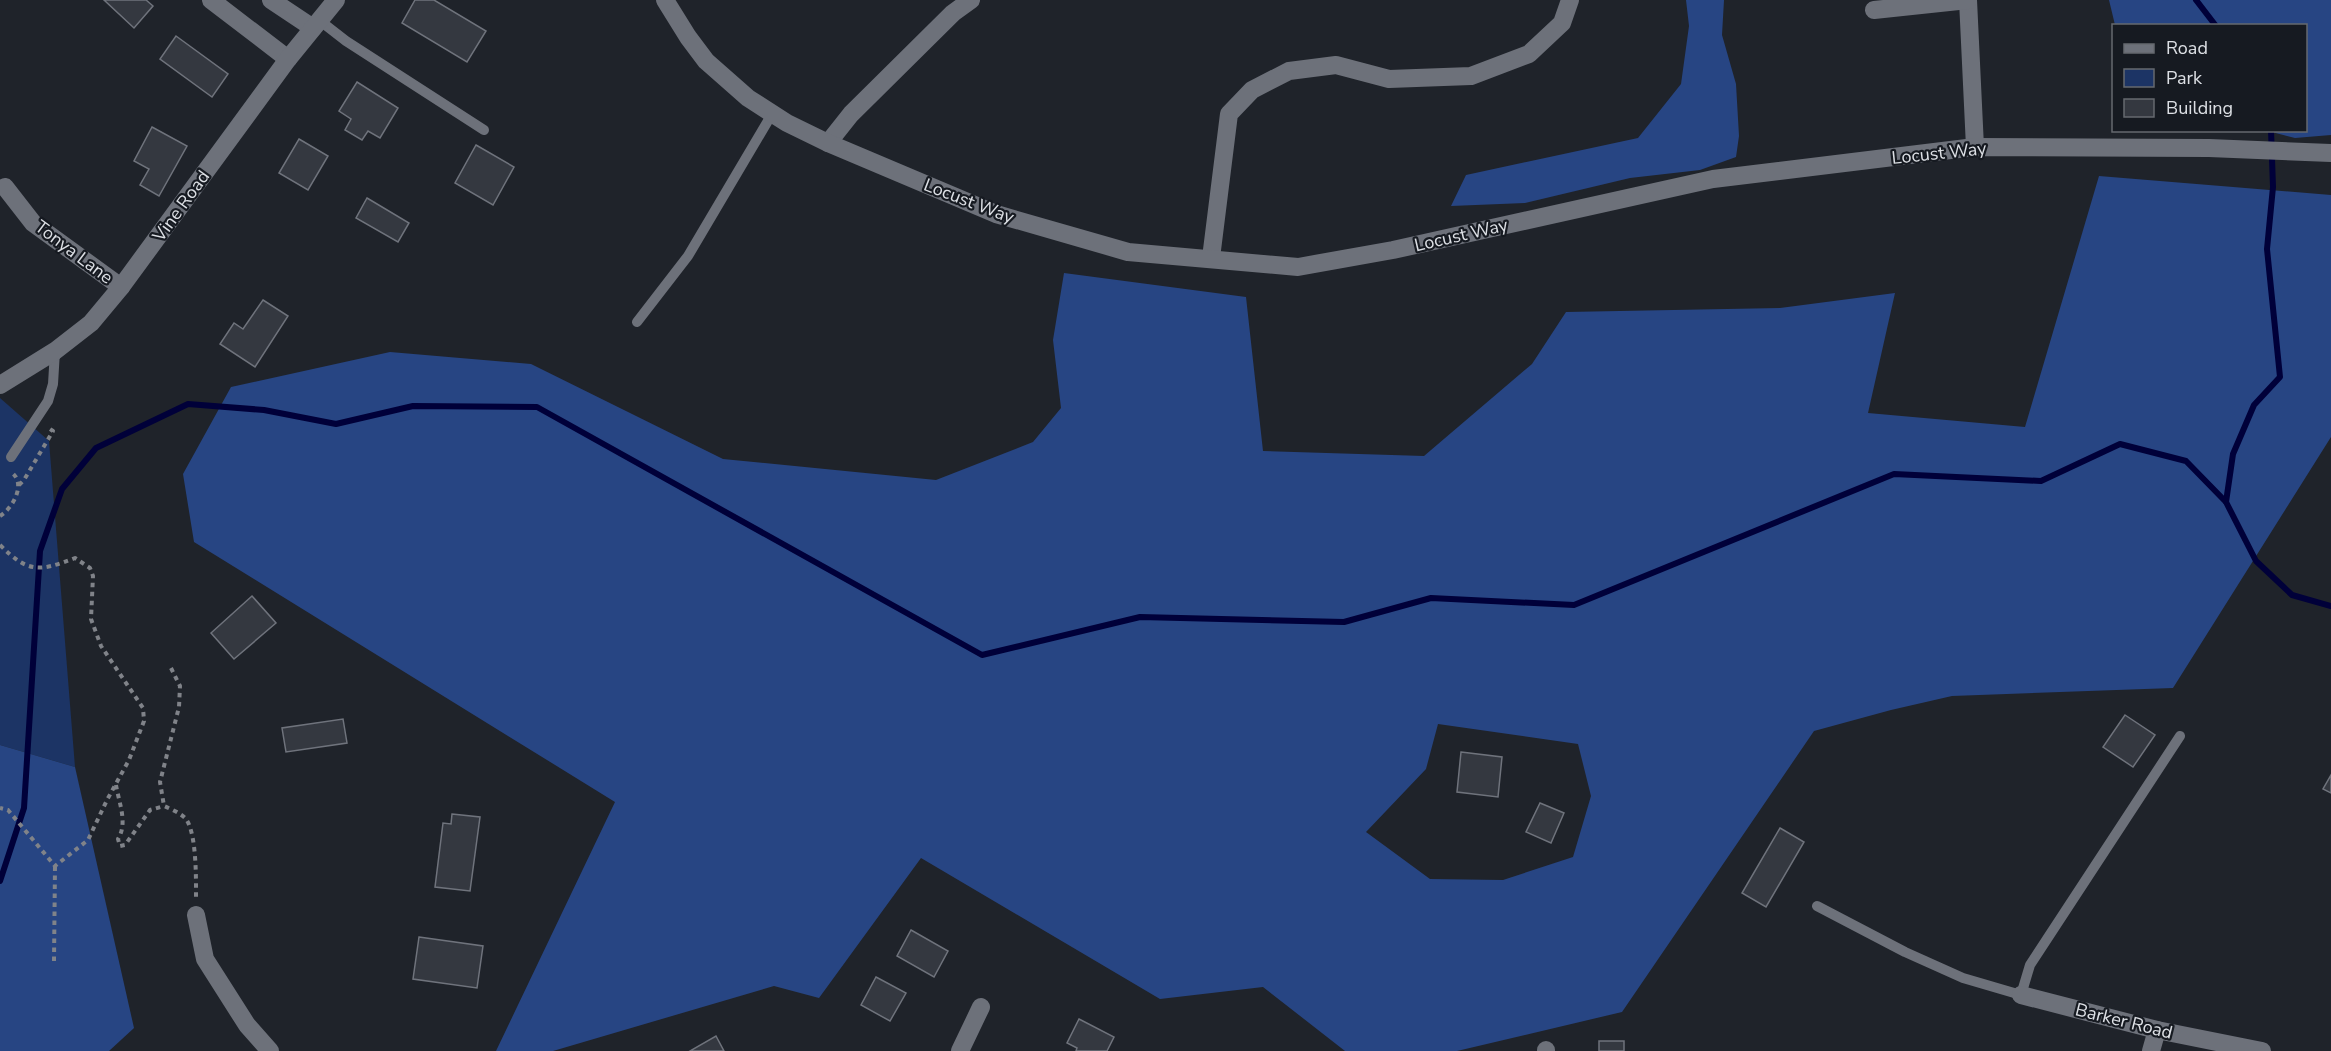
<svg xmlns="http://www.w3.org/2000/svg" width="2331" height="1051" viewBox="0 0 2331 1051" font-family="'Nunito Sans',sans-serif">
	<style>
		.green { fill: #1c3465 }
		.forest { fill: #274583; fill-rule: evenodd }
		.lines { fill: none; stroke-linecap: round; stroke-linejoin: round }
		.stream { stroke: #000039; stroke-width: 6 }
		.building { fill: #343840; stroke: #6f737c; stroke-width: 1.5 }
		.path { stroke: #808389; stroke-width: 4; stroke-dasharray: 4.5 4.5; stroke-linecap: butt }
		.lane { stroke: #6d717a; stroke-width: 10 }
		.street { stroke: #6d717a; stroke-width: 18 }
		.secondary { stroke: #6d717a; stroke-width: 18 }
		.labels { text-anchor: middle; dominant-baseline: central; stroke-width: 4.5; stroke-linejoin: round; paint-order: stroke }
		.street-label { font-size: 18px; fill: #dde0e5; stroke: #161a21 }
	</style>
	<rect width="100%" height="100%" fill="#1f232a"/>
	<path class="green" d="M0,398l49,43 26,326 -75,-22z"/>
	<g class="forest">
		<path d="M1686,0h38l-2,35 14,49 3,52 -3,21 -36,13 -70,8 -105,25 -74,3 15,-31 172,-37 43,-54 8,-58z"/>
		<path d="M2109,0h222v135l-36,3 -27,-7 38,-1v-104l-191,-1z"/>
		<path d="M2099,176l232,19v242l-158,251 -221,8 -61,14 -77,21 -192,281 -165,39h-112l-82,-64 -103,12 -239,-141 -102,140 -45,-12 -221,65h-57l119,-249 -421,-260 -11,-68 48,-87 159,-35 141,12 192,95 213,21 97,-38 28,-34 -8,-68 11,-67 182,24 17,154 161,5 108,-92 34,-52 214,-4 115,-15 -27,120 157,14zM1438,724l140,20 13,52 -18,61 -70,23 -73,-1 -64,-47 60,-63z"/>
		<path d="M0,745l75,22 59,261 -25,23h-109z"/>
	</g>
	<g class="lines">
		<g class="stream">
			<path d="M2196,0l20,26"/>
			<path d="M2271,130l2,57 -6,62 13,128 -26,28 -21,49 -7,48 30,59 36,34 39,11"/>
			<path d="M0,881l24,-73 16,-257 22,-62 34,-41 92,-44 76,6 72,14 77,-18 124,1 445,248 158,-38 204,5 87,-24 143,7 320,-131 147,7 79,-37 66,17 40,41"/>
		</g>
	</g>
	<g class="building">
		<path d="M104,0h42l7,6 -19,22z"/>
		<path d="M415,0h19l52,31 -19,31 -65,-39z"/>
		<path d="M176,36l52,38 -16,23 -52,-38z"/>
		<path d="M357,82l41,26 -18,30 -12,-7 -6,9 -17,-10 6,-11 -12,-8z"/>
		<path d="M152,127l35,19 -28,50 -19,-11 9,-16 -15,-8z"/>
		<path d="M299,139l29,17 -20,34 -29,-17z"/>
		<path d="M476,145l38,22 -21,38 -38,-22z"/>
		<path d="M367,198l42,25 -11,19 -42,-24z"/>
		<path d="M263,300l25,16 -33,51 -35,-23 14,-21 9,6z"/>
		<path d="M252,596l24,27 -42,36 -23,-26z"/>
		<path d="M2125,715l30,20 -22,32 -30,-20z"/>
		<path d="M343,719l4,24 -61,9 -4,-24z"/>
		<path d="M1461,752l41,5 -4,40 -41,-5z"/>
		<path d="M2331,775v18l-8,-4z"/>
		<path d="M1540,803l24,10 -13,30 -25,-11z"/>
		<path d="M452,814l28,3 -10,74 -35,-4 8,-64 8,1z"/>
		<path d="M1780,828l24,14 -38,65 -24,-14z"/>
		<path d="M911,930l37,21 -14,26 -37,-21z"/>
		<path d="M419,937l64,9 -6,42 -64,-9z"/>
		<path d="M876,977l30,16 -16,28 -29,-16z"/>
		<path d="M1079,1019l35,18 -7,14h-31l1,-3 -10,-5z"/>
		<path d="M716,1036l8,15h-34z"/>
		<rect x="1599" y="1041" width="25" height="10"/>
	</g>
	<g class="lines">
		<g class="path">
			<path d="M19,485l5,-5 29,-49 -6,-4"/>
			<path d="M0,516c13,-8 27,-33 11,-44"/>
			<path d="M0,545c28,28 39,27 75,13l15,10 3,8 -2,43 10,27 42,62 1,13 -15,39 -22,40 -19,40 -33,26 -47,-56 -8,-2"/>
			<path d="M171,668l9,18 -1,21 -19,75 4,24c7,3 16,7 21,12 12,13 11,63 11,81"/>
			<path d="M116,785c3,18 12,38 2,54l2,7 5,-1 25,-35 14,-4"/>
			<path d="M54,961l1,-95"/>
		</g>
		<g class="lane">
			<path d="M319,20l27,21 138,89"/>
			<path d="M637,322l51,-66 84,-142"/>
			<path d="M11,457l37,-56 5,-17 2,-33"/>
			<path d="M1817,906l88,46 58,26 58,17 9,-30 150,-229"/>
		</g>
		<g class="street">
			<path d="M1968,0l7,147"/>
			<path d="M1874,10l94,-10"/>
			<path d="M828,143l23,-29 102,-101 18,-13"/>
			<path d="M5,187l28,36 88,64"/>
			<path d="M1211,258l18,-144 23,-24 37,-19 47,-6 53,14 82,-3 58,-22 33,-31 8,-23"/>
			<path d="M196,915l9,44 42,66 23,26"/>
			<path d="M2021,995l136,35 105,21"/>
			<path d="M960,1051l21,-44"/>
			<path d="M1546,1051v-1"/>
			<path d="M2151,1051l6,-21"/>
		</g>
		<g class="secondary">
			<path d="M211,0l77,59"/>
			<path d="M271,0l42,28"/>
			<path d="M665,0l23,37 18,24 42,37 39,25 41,20 168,71 132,38 170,15 95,-17 320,-71 262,-32 234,1 122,5"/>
			<path d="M0,385l55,-34 36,-28 30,-36 167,-228 48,-59"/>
		</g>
	</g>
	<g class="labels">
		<g class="street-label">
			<text transform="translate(1939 153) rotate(-6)">Locust Way</text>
			<text transform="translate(969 201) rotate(21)">Locust Way</text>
			<text transform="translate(181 206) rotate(-54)">Vine Road</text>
			<text transform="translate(1461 235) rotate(-13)">Locust Way</text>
			<text transform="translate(74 252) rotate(37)">Tonya Lane</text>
			<text transform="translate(2124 1021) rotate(14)">Barker Road</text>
		</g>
	</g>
	<rect x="2112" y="24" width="195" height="108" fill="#161a21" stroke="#66696f" stroke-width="1.5"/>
	<rect x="2124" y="44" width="30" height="9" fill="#6d717a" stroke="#66696f" stroke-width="1.5"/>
	<text x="2166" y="54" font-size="18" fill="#dde0e5">Road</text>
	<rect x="2124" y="69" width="30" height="18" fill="#1c3465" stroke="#66696f" stroke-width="1.5"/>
	<text x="2166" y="84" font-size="18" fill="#dde0e5">Park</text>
	<rect x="2124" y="99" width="30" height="18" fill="#343840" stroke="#66696f" stroke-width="1.5"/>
	<text x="2166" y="114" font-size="18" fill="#dde0e5">Building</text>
</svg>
